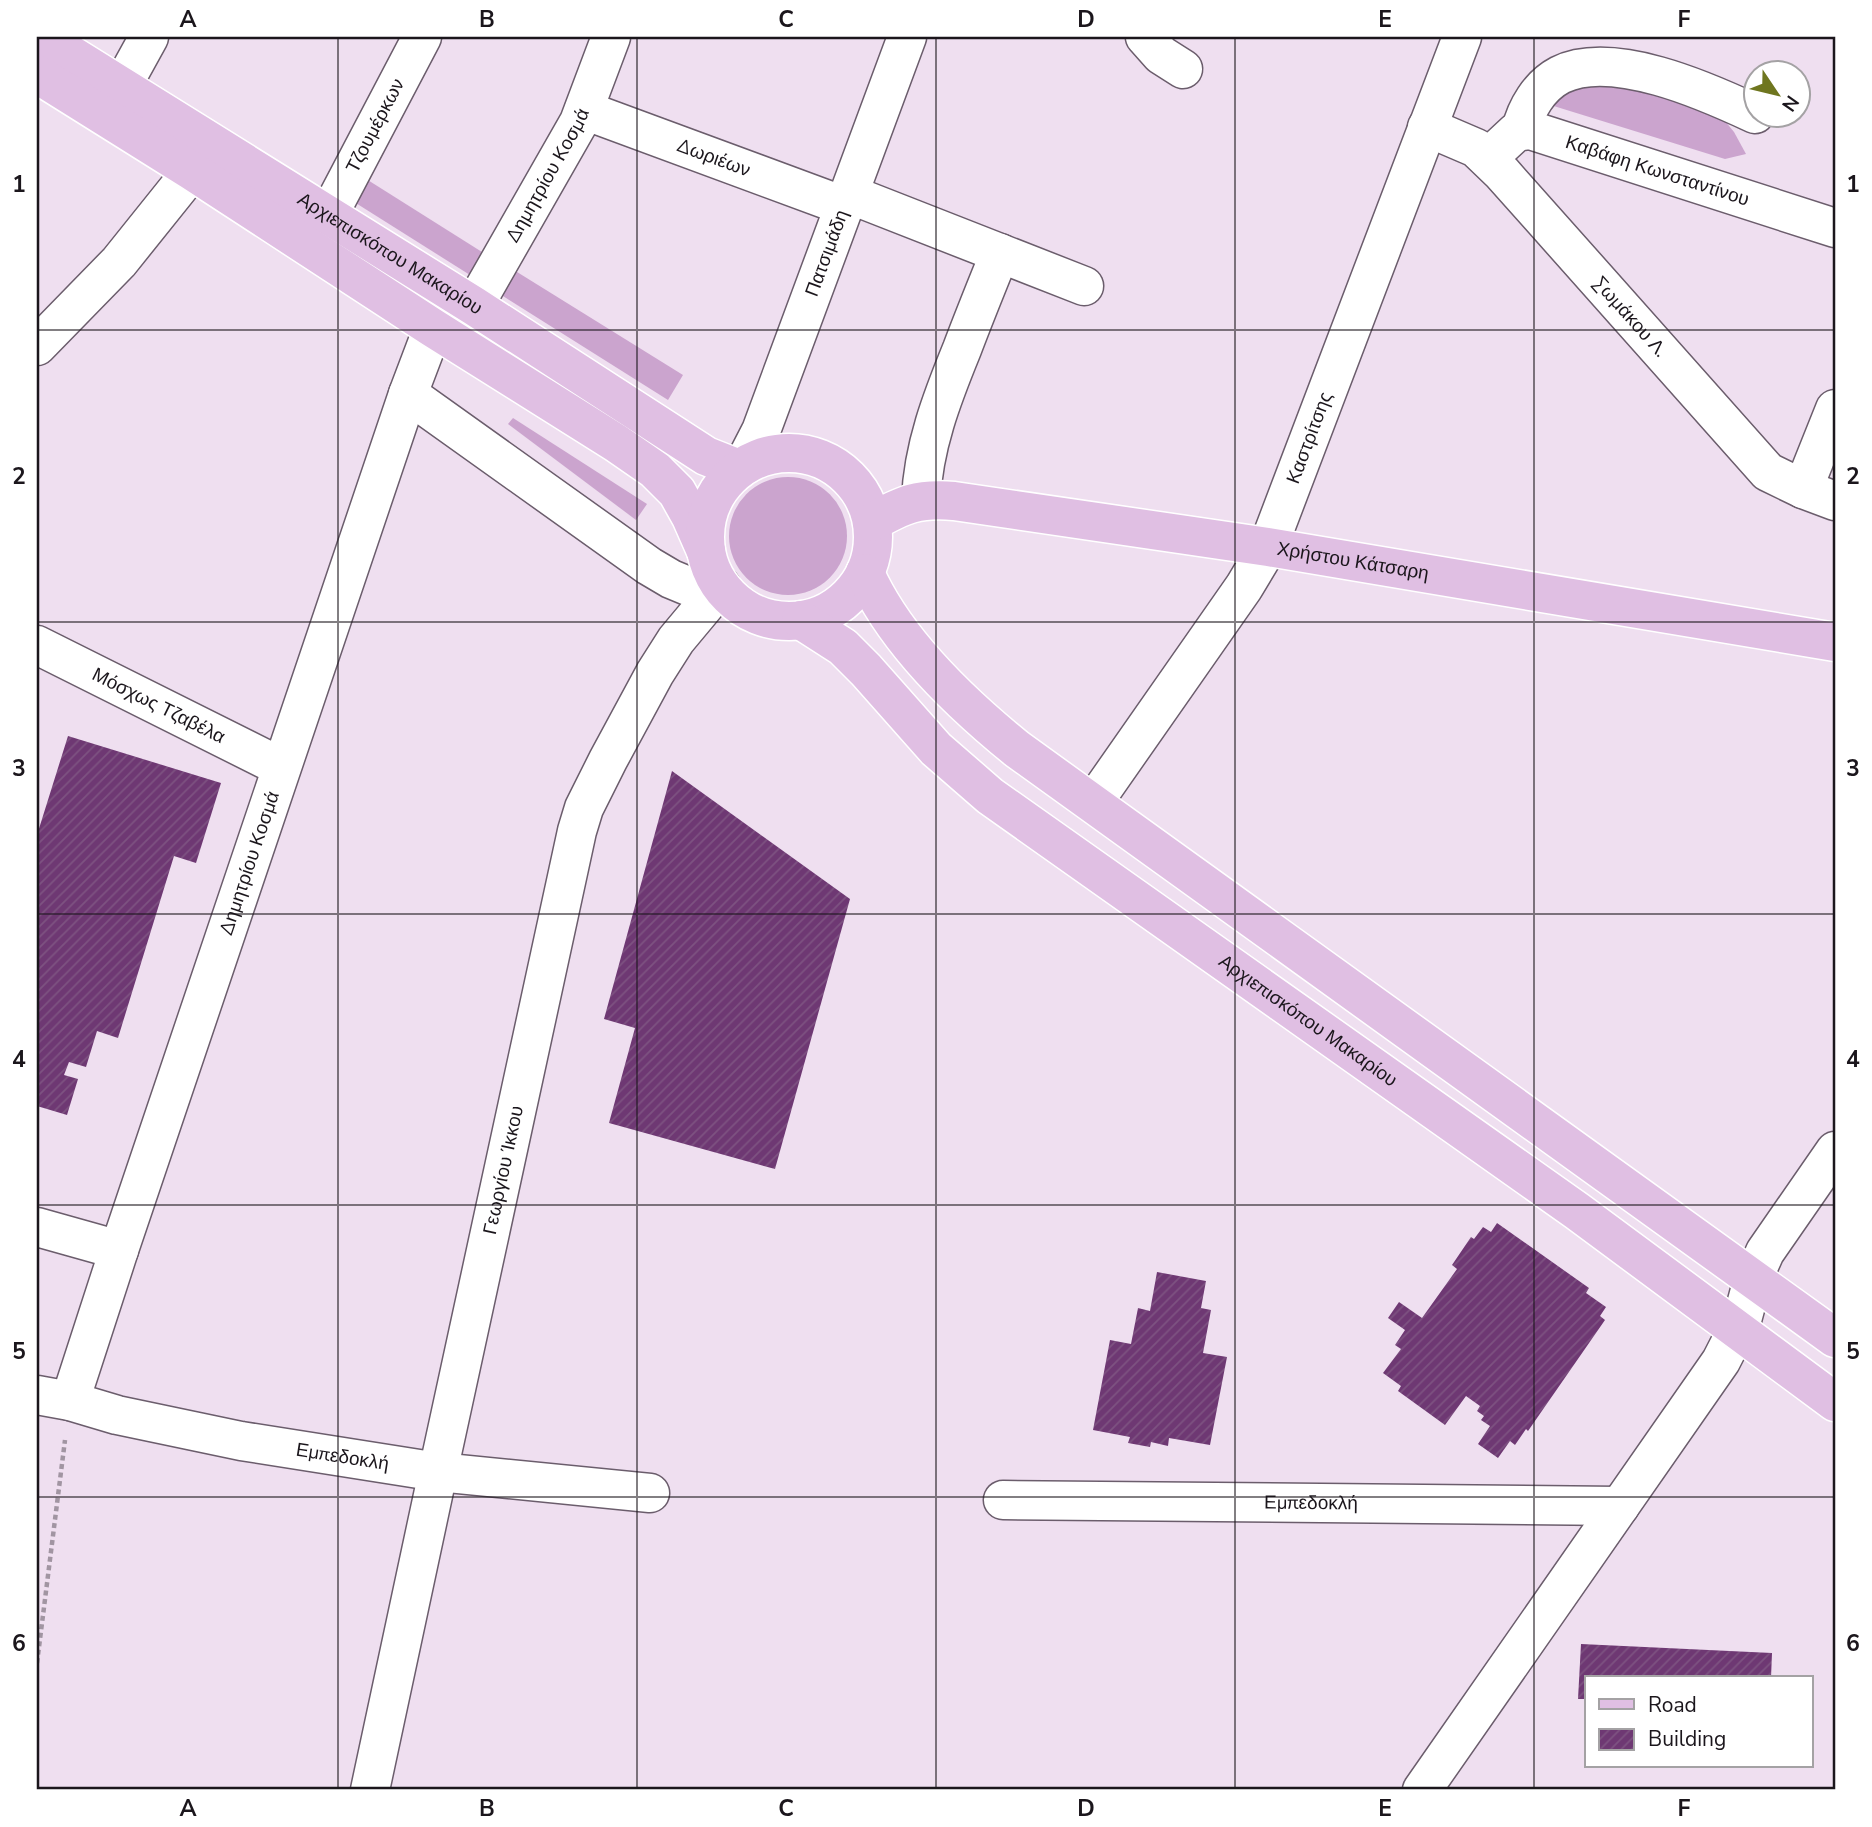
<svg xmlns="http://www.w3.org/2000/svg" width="1872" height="1827" viewBox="0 0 1872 1827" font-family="'Nunito Sans',sans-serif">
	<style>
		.grass { fill: #cba4ce }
		.building { fill: url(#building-hatch) }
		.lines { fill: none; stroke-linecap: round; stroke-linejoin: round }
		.minor-casing { stroke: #6b5d6c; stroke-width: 41 }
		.major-casing { stroke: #fff; stroke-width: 41 }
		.path { stroke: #a195a2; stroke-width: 4.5; stroke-dasharray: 5 3.5; stroke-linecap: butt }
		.minor { stroke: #fff; stroke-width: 38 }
		.major { stroke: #e0bfe3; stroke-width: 38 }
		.grid { fill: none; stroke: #1b161c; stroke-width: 2; stroke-opacity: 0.55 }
		.labels { text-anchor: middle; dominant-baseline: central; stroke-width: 7; stroke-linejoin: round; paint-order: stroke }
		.street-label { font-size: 19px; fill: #1b161c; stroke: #fff }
		.neatline { fill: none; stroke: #1b161c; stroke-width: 2.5 }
		.grid-label { font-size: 23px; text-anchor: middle; font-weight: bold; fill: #1b161c }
	</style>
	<defs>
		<pattern id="building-hatch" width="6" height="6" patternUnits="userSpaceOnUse" patternTransform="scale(1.75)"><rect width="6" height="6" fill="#6e3873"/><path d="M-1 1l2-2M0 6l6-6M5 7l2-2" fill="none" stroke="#7d5281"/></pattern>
	</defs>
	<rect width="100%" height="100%" fill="#efdff0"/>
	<g class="grass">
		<path d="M1613,80l107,35 14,17 12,22 -21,5 -181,-56 10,-12z"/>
		<path d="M363,177l119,75 -12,23 -119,-75z"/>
		<path d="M509,267l174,108 -15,25 -173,-109z"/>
		<path d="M513,418l134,86 -11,16 -128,-96z"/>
		<circle cx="788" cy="536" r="59"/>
	</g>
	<g class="building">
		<path d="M68,736l153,47 -25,80 -22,-7 -56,182 -21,-7 -11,36 -17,-5 -5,13 14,4 -11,36 -30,-9v-271z"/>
		<path d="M672,771l178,128 -75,270 -166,-46 26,-95 -31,-9z"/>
		<path d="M1497,1223l92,65 -3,5 20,14 -6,9 5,4 -77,111 -2,-2 -11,16 -5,-4 -12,17 -20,-14 12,-18 -9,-6 3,-4 -7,-5 3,-5 -14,-10 -21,29 -47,-34 3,-5 -18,-13 18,-24 -6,-4 10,-15 -17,-12 11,-16 23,16 35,-49 -5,-4 19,-28 3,2 9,-12 8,5z"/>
		<path d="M1157,1272l49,9 -5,27 10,2 -8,43 24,4 -17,88 -41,-7 -1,8 -17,-4 -1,5 -22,-4 2,-6 -37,-7 17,-90 21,4 7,-36 12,3z"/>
		<path d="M1581,1644l191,9 -1,25h-184v21h-9z"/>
	</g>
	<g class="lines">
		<g class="minor-casing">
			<g id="minor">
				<path d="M1145,37l16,18 22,14"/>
				<path d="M122,86l27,-49"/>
				<path id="s1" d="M584,110l260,96"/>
				<path id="s2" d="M1427,127l49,21 26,25 266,299 35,17 32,12"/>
				<path d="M1521,130c5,-21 18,-44 39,-55 52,-26 146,16 195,39"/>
				<path id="s3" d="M1488,158l28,-26 14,-2 305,98"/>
				<path d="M849,194l235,92"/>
				<path id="s4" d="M328,216l94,-179"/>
				<path id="s5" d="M474,306l105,-184 32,-85"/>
				<path d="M37,346l82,-84 73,-91"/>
				<path d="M408,394l241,172 22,13 41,17"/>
				<path id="s6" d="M743,466l18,-35 146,-394"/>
				<path d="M1803,489l32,-80"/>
				<path d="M921,500c2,-53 21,-102 41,-151 12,-32 25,-64 38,-96"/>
				<path id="s7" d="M37,645l244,122"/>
				<path id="s8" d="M1093,803l151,-216 24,-40 194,-510"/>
				<path d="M37,1227l82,23"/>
				<path id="s9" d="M37,1395l33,6 47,14 124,26 197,31 212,21"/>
				<path id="s10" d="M70,1401l49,-151 289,-856 25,-66"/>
				<path id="s11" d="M1003,1500l617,6"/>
				<path id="s12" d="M370,1790l68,-318 139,-641 7,-23 24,-48 47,-87 21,-33 45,-54"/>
				<path d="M1422,1790l299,-429 21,-41 11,-41 12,-27 70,-101"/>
			</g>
		</g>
		<g class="major-casing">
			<g id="major">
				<path id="s13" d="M42,37l432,269 232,150 33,13"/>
				<path d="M37,74l155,97 241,157 183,115 39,27 22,22 14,25 15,34"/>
				<circle cx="789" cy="537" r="84"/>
				<path id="s14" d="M872,522c32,-18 46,-24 82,-21l314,46 567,95"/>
				<path d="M865,573c30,68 94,129 152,176l818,589"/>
				<path id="s15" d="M801,620l42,27 23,23 70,79 54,47 587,415 258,191"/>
			</g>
		</g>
		<path class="path" d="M37,1663l28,-223"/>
		<use href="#minor" class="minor"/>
		<use href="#major" class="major"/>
	</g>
	<path class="grid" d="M338,37v1753M637,37v1753M936,37v1753M1235,37v1753M1534,37v1753M37,330h1798M37,622h1798M37,914h1798M37,1205h1798M37,1497h1798"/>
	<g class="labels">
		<g class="street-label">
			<text stroke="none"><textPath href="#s4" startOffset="102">Τζουμέρκων</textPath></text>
			<text stroke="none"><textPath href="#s1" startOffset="138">Δωριέων</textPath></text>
			<text stroke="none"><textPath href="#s3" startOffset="186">Καβάφη Κωνσταντίνου</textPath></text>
			<text stroke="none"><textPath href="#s5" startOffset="150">Δημητρίου Κοσμά</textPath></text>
			<text stroke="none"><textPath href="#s6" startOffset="229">Πατσιμάδη</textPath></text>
			<text stroke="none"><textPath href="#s13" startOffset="410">Αρχιεπισκόπου Μακαρίου</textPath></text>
			<text stroke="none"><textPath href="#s2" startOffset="282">Σωμάκου Λ.</textPath></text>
			<text stroke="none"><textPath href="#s8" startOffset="427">Καστρίτσης</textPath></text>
			<text stroke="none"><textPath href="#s14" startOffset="490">Χρήστου Κάτσαρη</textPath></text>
			<text stroke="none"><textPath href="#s7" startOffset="136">Μόσχως Τζαβέλα</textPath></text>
			<text stroke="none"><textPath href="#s10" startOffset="567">Δημητρίου Κοσμά</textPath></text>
			<text stroke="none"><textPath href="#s15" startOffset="649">Αρχιεπισκόπου Μακαρίου</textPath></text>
			<text stroke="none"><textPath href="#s12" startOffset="634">Γεωργίου Ίκκου</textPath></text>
			<text stroke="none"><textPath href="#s9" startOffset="312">Εμπεδοκλή</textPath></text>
			<text stroke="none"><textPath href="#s11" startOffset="308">Εμπεδοκλή</textPath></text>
		</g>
	</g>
	<rect width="1872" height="1827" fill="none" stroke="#ffffff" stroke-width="77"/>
	<rect x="1585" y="1676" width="228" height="91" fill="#ffffff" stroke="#a4a2a4" stroke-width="2"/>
	<rect x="1599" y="1699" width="35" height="10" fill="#e0bfe3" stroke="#a4a2a4" stroke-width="2"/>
	<text x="1648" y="1712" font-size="21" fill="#1b161c">Road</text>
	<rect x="1599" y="1729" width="35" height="21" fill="url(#building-hatch)" stroke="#a4a2a4" stroke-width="2"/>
	<text x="1648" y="1746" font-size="21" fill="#1b161c">Building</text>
	<g transform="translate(1777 94) rotate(125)"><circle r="33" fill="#ffffff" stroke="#a4a2a4" stroke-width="2"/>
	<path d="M0-5L12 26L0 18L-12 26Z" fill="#6f761f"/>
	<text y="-10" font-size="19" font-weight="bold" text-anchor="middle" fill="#1b161c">N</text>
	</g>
	<rect x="38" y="38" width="1796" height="1750" class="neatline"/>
	<g class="grid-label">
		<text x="188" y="27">A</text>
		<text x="487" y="27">B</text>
		<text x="786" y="27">C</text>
		<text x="1086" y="27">D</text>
		<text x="1385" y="27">E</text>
		<text x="1684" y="27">F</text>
		<text x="19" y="192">1</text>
		<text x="1853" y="192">1</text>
		<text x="19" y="484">2</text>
		<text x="1853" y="484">2</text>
		<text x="19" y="776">3</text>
		<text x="1853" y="776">3</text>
		<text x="19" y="1067">4</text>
		<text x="1853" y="1067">4</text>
		<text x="19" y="1359">5</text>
		<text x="1853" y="1359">5</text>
		<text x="19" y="1651">6</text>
		<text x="1853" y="1651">6</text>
		<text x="188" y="1816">A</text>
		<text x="487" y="1816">B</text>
		<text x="786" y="1816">C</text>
		<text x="1086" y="1816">D</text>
		<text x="1385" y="1816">E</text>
		<text x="1684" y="1816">F</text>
	</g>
</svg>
